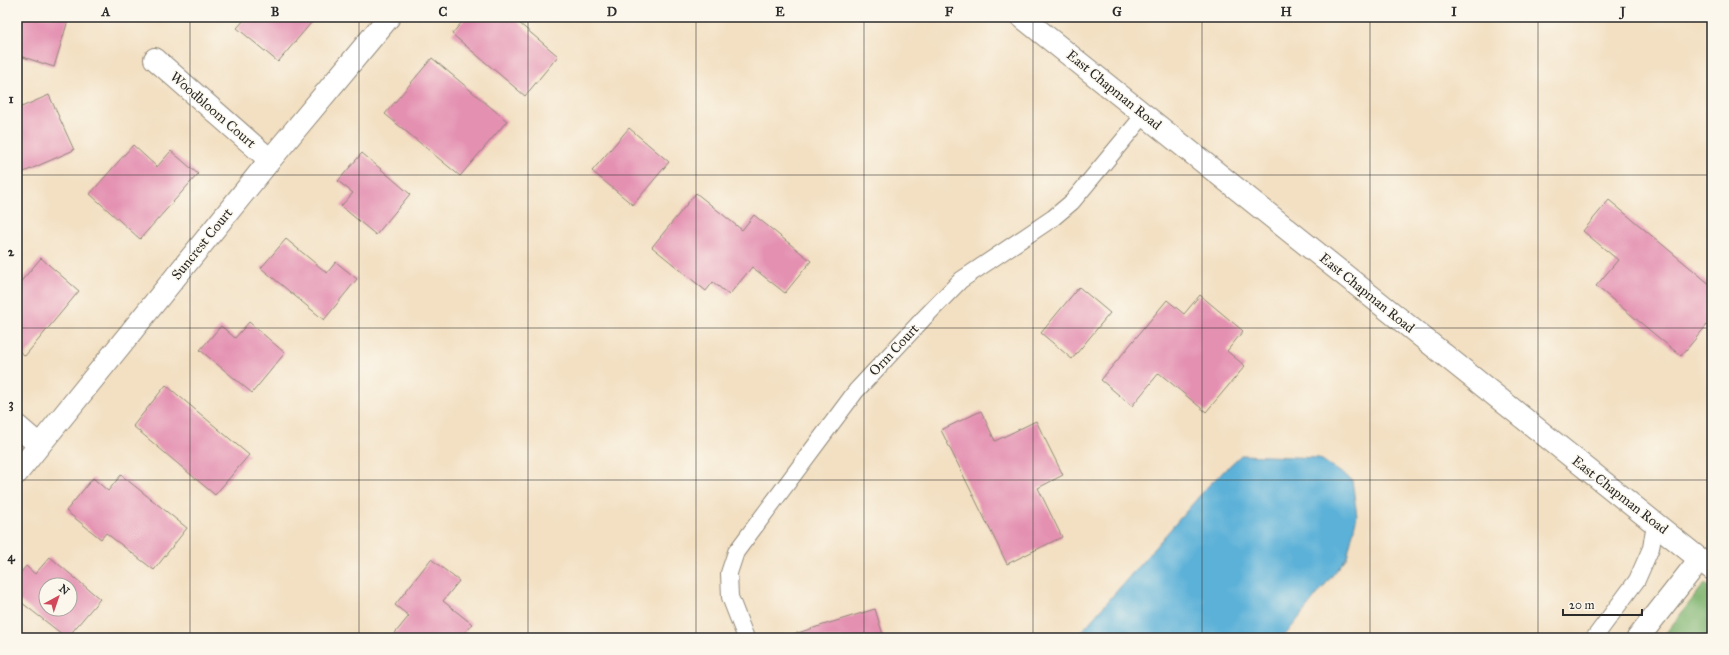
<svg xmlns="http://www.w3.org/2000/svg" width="1729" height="655" viewBox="0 0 1729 655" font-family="'IM FELL Great Primer',serif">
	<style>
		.forest { fill: #80b571; stroke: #56704e }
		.water { fill: #5cb1d8; stroke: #446e82 }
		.building { fill: #e490b1; fill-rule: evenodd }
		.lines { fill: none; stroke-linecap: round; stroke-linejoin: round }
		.service-casing { stroke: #8f8677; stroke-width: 18 }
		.minor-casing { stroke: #8f8677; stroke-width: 24 }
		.service { stroke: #fff; stroke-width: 16 }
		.minor { stroke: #fff; stroke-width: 22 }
		.grid { fill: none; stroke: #2b2b2b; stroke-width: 1; stroke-opacity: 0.55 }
		.labels { text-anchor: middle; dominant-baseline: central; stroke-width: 3; stroke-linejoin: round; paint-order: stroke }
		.street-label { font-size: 14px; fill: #2b2b2b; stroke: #fbf7ec }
		.neatline { fill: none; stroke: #2b2b2b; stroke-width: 1.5 }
		.grid-label { font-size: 13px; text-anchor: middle; font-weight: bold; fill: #2b2b2b }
	</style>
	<rect width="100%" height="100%" fill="#fbf7ec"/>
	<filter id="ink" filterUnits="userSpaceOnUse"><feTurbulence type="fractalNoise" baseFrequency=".025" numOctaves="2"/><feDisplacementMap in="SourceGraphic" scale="8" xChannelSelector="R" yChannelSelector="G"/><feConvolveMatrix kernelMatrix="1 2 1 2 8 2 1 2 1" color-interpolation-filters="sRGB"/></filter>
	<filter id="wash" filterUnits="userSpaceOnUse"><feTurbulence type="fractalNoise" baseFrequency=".012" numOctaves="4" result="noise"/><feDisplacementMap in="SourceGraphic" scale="16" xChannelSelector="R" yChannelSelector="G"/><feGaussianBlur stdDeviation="0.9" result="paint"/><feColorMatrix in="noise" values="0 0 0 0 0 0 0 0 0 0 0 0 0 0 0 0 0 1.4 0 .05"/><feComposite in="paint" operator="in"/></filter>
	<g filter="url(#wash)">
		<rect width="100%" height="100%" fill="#f3e0c3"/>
		<path class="forest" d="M1705,583l7,6v49h-50z"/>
		<path class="water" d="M1241,455l78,3 33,22 5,36 -10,41 -64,81h-207l133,-153z"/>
		<g id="blocks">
			<g class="building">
				<path d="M17,17h52l-15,50 -37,-12z"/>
				<path d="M247,17h69l-38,45 -41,-34z"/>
				<path d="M466,17h46l46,39 -33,40 -73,-62z"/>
				<path d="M432,58l75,63 -47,55 -75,-62z"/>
				<path d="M49,95l25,55 -57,25v-66z"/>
				<path d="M629,128l40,34 -36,43 -41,-34z"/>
				<path d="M133,145l24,22 14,-16 27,23 -58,65 -50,-45z"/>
				<path d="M362,153l48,41 -34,41 -35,-29 12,-13 -15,-12z"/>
				<path d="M696,193l46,37 12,-15 57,46 -26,32 -33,-26 -23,28 -16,-13 -7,9 -54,-44z"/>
				<path d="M1609,200l103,86v33l-31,37 -85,-70 22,-26 -35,-29z"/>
				<path d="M286,239l41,34 9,-11 21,17 -33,41 -63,-52z"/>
				<path d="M41,258l38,33 -54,65 -8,-7v-63z"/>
				<path d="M1079,287l31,26 -38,46 -31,-26z"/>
				<path d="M1200,295l43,36 -16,20 18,15 -39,46 -47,-39 -27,33 -31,-26 66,-80 17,14z"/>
				<path d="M249,322l36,31 -33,40 -52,-43 21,-24 14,12z"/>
				<path d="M166,385l83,70 -34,40 -82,-69z"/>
				<path d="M981,411l14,30 41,-20 27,54 -25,13 24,49 -55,27 -66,-134z"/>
				<path d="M121,475l66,53 -33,42 -48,-37 -5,6 -35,-28 27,-33 15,13z"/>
				<path d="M50,557l50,42 -33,39 -50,-39v-22l9,-11 9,8zM46,585h24v24h-24z"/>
				<path d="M431,559l28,22 -16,20 29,23 -12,14h-69l18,-22 -14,-11z"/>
				<path d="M875,609l9,29h-92l-1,-3z"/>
			</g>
		</g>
	</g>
	<g filter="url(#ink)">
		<use href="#blocks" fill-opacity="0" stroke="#8f8677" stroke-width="1"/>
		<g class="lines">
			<g class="service-casing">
				<g id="service">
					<path d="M746,638l-16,-41 -1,-24 7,-21 120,-161 67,-72 38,-39 92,-62 19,-16 72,-87"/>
					<path d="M1594,638l43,-58 14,-32 4,-25"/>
				</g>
			</g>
			<g class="minor-casing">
				<g id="minor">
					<path d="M1022,17l690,552"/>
					<path d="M155,59l115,101"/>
					<path d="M17,426l22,19"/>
					<path d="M17,473l253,-313 119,-143"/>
					<path d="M1638,638l62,-79"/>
				</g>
			</g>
			<use href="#service" class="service"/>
			<use href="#minor" class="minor"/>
		</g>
	</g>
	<path class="grid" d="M190,17v621M359,17v621M528,17v621M696,17v621M864,17v621M1033,17v621M1202,17v621M1370,17v621M1538,17v621M17,175h1695M17,328h1695M17,480h1695"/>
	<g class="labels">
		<g class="street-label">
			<text transform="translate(1114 90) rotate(39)">East Chapman Road</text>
			<text transform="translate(213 110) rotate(41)">Woodbloom Court</text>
			<text transform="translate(202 244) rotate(-51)">Suncrest Court</text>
			<text transform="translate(1367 293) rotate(39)">East Chapman Road</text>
			<text transform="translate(894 350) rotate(-47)">Orm Court</text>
			<text transform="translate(1620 495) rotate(38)">East Chapman Road</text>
		</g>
	</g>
	<rect width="1729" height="655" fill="none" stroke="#fbf7ec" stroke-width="44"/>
	<g transform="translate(58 597) rotate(40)"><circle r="19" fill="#fbf7ec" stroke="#a8a59f"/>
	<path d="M0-3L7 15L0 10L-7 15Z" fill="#d1495b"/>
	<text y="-6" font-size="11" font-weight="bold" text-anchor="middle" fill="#2b2b2b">N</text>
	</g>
	<path d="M1563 609v6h79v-6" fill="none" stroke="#2b2b2b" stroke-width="2"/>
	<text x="1569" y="609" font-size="12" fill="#2b2b2b" stroke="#fbf7ec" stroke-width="3" paint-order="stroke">20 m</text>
	<rect x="22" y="22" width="1685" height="611" class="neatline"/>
	<g class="grid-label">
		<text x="106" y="16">A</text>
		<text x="275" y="16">B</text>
		<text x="443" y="16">C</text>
		<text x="612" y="16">D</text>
		<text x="780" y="16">E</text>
		<text x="949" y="16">F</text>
		<text x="1117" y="16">G</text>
		<text x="1286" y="16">H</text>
		<text x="1454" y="16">I</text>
		<text x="1623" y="16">J</text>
		<text x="11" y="103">1</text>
		<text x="11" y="256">2</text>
		<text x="11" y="408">3</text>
		<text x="11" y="561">4</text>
	</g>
</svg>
